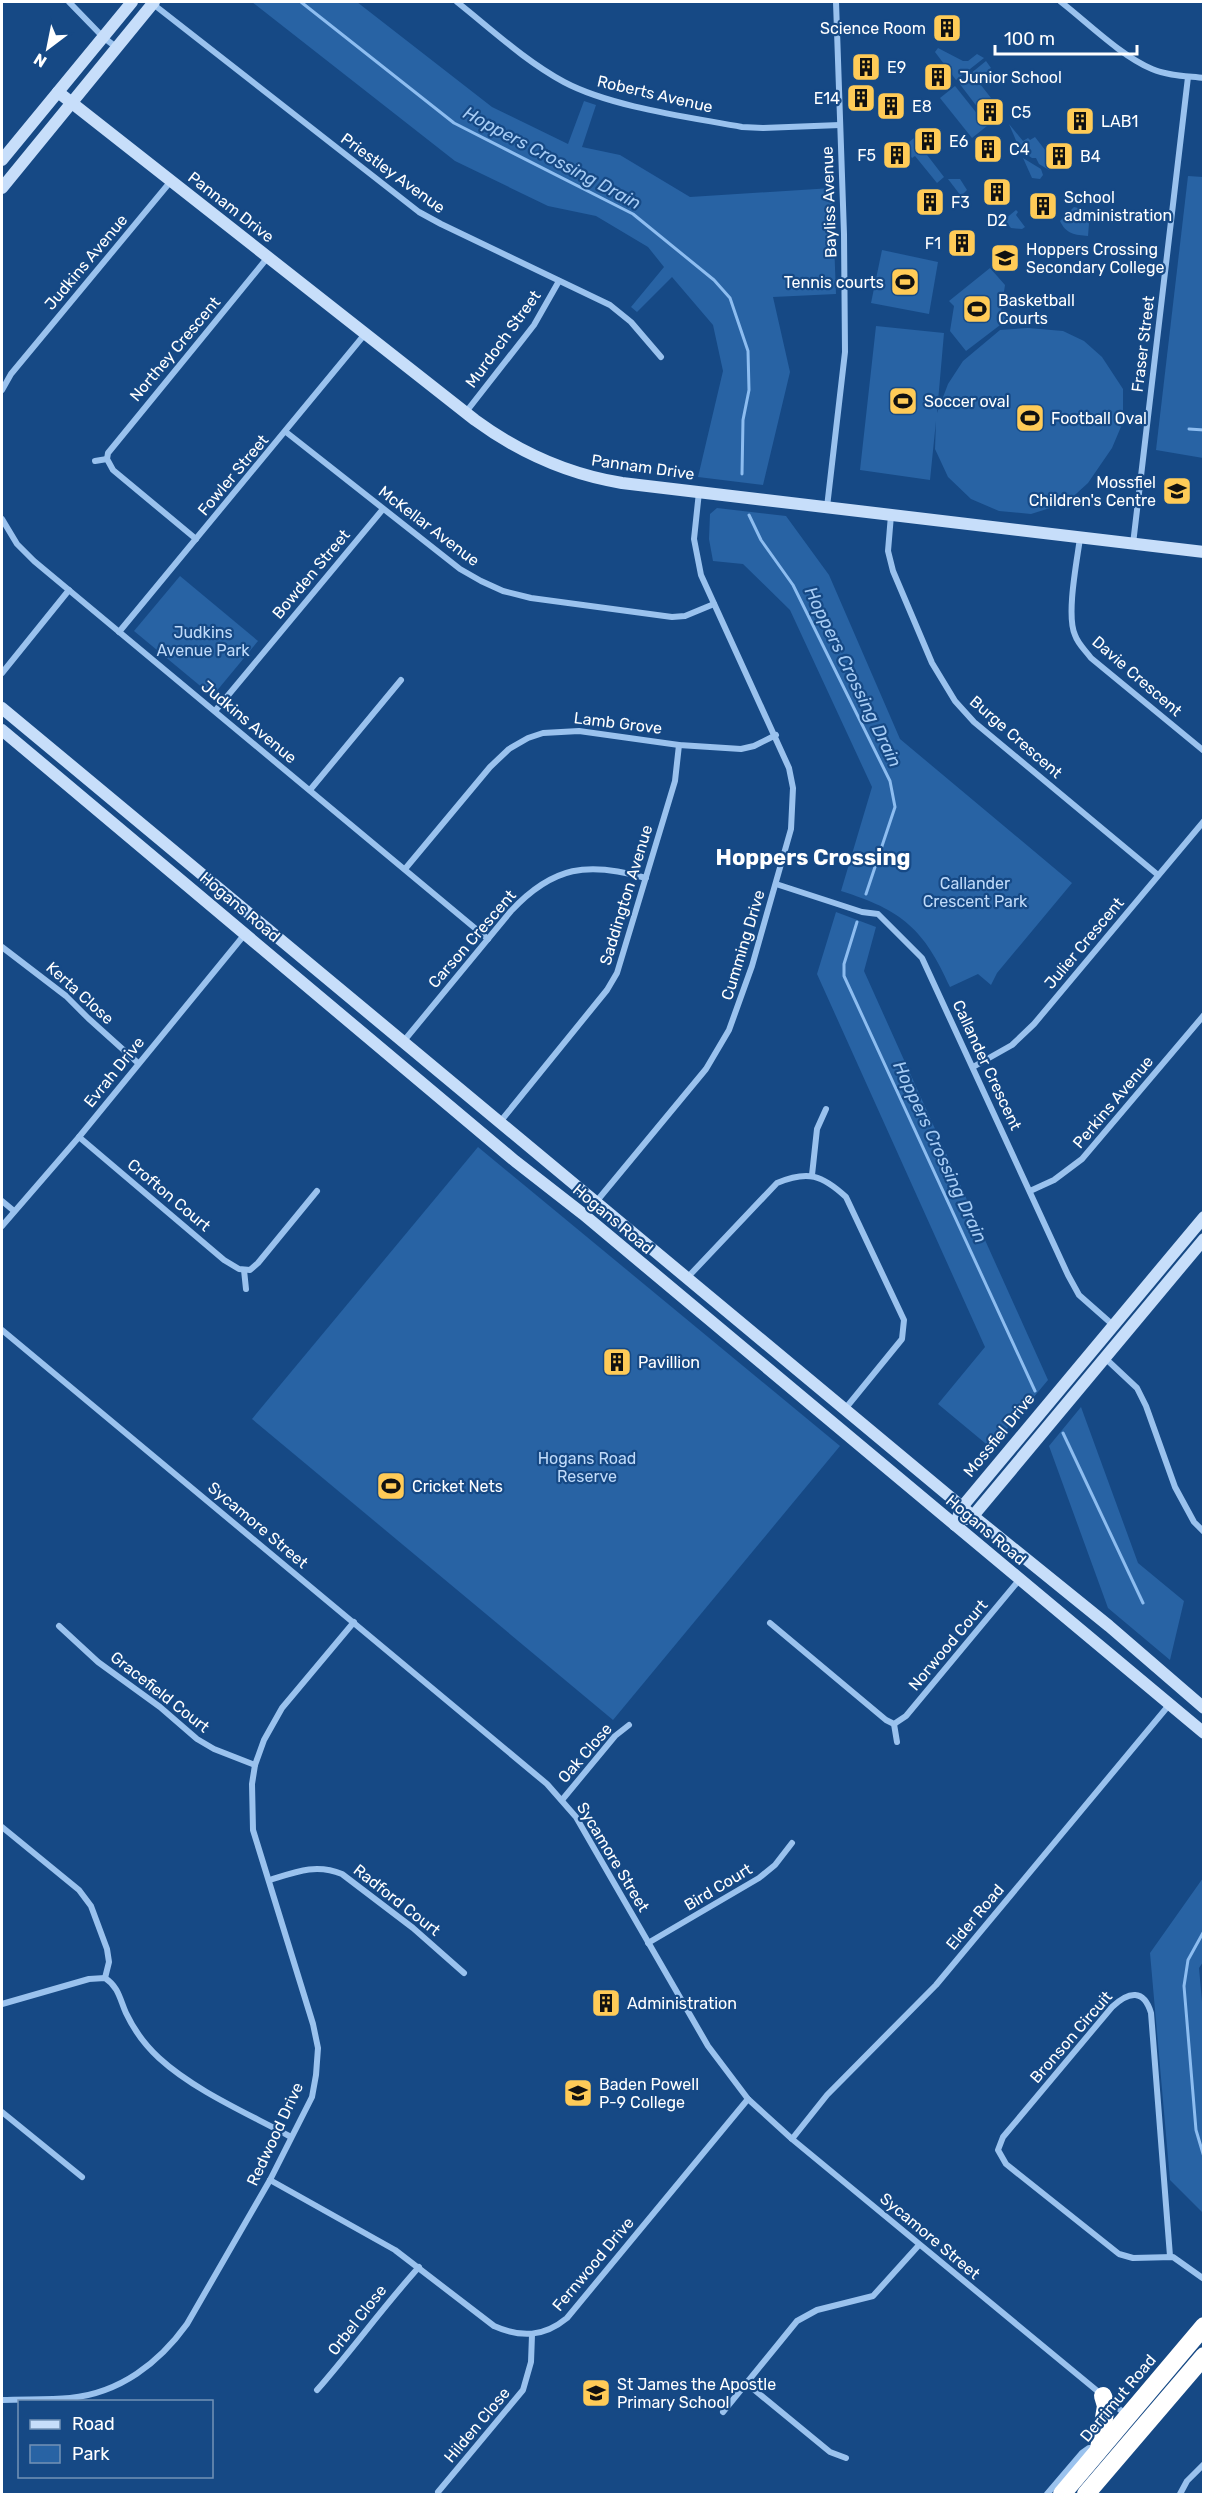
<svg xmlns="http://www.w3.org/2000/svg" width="1205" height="2496" viewBox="0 0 1205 2496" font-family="Rubik,sans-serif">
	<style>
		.green { fill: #2863a4 }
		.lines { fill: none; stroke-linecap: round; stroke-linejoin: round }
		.stream { stroke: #8dbdf0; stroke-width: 3 }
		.street { stroke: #9ac2ee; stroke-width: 6 }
		.secondary { stroke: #c7defa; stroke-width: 12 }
		.highway { stroke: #fff; stroke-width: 18 }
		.labels { text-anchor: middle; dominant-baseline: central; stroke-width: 4.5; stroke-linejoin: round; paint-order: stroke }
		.poi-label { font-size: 16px; fill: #fff; stroke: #164985; text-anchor: start }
		.street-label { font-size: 16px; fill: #fff; stroke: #164985 }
		.park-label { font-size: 16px; fill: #c0dbfa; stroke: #164985 }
		.water-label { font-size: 18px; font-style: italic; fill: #a6ccf5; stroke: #164985 }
		.district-label { font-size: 22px; font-weight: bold; fill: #fff; stroke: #164985 }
	</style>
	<rect width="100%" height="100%" fill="#164985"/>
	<g class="green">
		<path d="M252,2h105l135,105 76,37 16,-43 12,4 -14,42 38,8 70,42 142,-9 4,106 -63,3 17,75 -27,113 -65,-8 25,-106 -10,-46 -41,-48 -35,35 -6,-5 33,-40 -16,-20 -52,-31 -48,-10 -93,-45z"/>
		<path d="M938,48l25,13h5l9,-7 7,4 -28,22 -21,-28z"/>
		<path d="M986,61l5,7 -14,12 14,18 -13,10 -19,-25z"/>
		<path d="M955,86l32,40 -15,12 -32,-40z"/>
		<path d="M1009,124l14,17 5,-3 2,2 5,-3 21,27 -7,6 -10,-6 -3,-6h-4l-12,-8z"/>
		<path d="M914,138l30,39 -7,6 -22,-27 -3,2 -9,-11z"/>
		<path d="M1023,158l18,11 2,6 -3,4 -8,-1z"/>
		<path d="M1188,176l15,1v281l-47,-8z"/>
		<path d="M948,179h12l7,11 -6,6z"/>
		<path d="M1074,207l16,4 -2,25c-13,-1 -22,-2 -28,-15z"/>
		<path d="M1016,210l2,2 -2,3 9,12 -3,2 -11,-1 -7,-8z"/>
		<path d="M882,250l56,12 -9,52 -58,-11z"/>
		<path d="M990,268l15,17 -4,27 7,7 -42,32 -16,-20 4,-25 -5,-5z"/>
		<path d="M876,326l68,7 -7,80 11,-29 15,-23 37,-31 28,-2 35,3 21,10 18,16 21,32v33l-11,26 -24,35 -22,20 -35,11 -32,-3 -28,-12 -23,-22 -13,-28 1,-28 -6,59 -70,-10z"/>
		<path d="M717,508l69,8 43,59 71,164 172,144 -75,90 -6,12 -13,-11 -28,13c-26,-58 -48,-77 -109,-96l31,-104 -82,-177 -47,-46 -30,-3 -4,-22 1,-25z"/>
		<path d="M180,576l78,65 -43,52 -5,1 -76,-63z"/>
		<path d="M836,912l40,15 -12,44 184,409 -57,68 -53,-44 47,-57 -168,-373z"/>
		<path d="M478,1147l362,299 -227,274 -361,-301z"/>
		<path d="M1081,1407l57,156 46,38 -14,59 -62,-52 -59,-162z"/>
		<path d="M1203,1878v84l-4,6 5,56 -1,189 -33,-33 -20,-227z"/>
	</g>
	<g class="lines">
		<g class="stream">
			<path d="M301,2l153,121 179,91 81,66 16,18 18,53 1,39 -6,30 -1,54"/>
			<path d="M1189,429l15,1"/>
			<path d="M749,515l12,25 32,45 97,196 5,26 -29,87"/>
			<path d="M857,922l-13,42v12l191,415"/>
			<path d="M1063,1433l80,170"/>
			<path d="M1204,1931l-16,29 -4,26 12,144 8,27"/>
		</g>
		<g class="street">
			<path d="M69,2l34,35 13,10"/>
			<path d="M457,2c34,27 68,59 107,80 47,25 125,35 178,45l21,1 77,-3"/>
			<path d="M1061,2c27,21 60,54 91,67 16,7 35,7 52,9"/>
			<path d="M153,4l266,208 22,12 169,81 21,17 30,35"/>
			<path d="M2,390l9,-16 160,-193"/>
			<path d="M466,412l68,-87 25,-44"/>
			<path d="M286,432l174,137 21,12 22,10 28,7 141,19 13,-1 29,-12"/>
			<path d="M95,461l12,-2"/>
			<path d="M827,507l18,-155 -1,-118 -8,-232"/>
			<path d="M891,515l-3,36 5,20 39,92 23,38 19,21 184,153"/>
			<path d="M2,519l15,25 17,17 454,378"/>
			<path d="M1080,538c-3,23 -14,77 -5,97 3,9 10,15 16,23l113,93"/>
			<path d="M196,539l-83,-69 -6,-11 1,-6 160,-196"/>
			<path d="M1133,544l55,-467"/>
			<path d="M119,632l246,-298"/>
			<path d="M2,673l67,-83"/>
			<path d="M215,711l168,-202"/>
			<path d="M310,790l91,-110"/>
			<path d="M405,869l85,-102 19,-18 19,-11 15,-5 36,-2 100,14 62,4 13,-3 22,-11"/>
			<path d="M776,884l86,28 16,2 44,44 146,317 11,20 34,30"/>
			<path d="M2,947l64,49 22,22 50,45"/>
			<path d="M403,1042l108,-131c42,-45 77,-50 135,-33"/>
			<path d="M973,1067l39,-22 22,-21 170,-203"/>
			<path d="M500,1122l107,-132 10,-17 58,-192 4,-36"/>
			<path d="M79,1137l145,123 15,9 11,1 8,-7 59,-72"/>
			<path d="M812,1175l5,-46 9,-20"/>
			<path d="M1030,1191l24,-11 28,-21 122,-144"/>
			<path d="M2,1201l12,10"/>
			<path d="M596,1202l110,-133 23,-39 23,-64 39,-137 2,-41 -4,-20 -88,-193 -7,-36 5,-47"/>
			<path d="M2,1226l77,-89 166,-203"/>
			<path d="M244,1270l2,19"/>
			<path d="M687,1278l90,-95c31,-13 45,-8 69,14l58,123 -2,19 -57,70"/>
			<path d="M2,1330l545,454 29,33 132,229 40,53 44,40 309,255"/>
			<path d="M1105,1358l32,30 9,18 29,81 19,35 10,10"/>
			<path d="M770,1623l116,97 8,4 12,-8 114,-137"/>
			<path d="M59,1626l39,36 62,45 37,32 17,10 41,16"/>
			<path d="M894,1724l3,18"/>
			<path d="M562,1800l53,-64 14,-11"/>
			<path d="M2,1827l77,63 12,16 16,43 2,13 -4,16"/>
			<path d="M270,1880c25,-8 46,-17 72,-6l71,54 51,45"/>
			<path d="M648,1943l111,-65 16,-13 17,-22"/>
			<path d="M2,2004l87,-25 16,-1c14,9 15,22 21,35 8,17 20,33 33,45 36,33 90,56 132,79"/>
			<path d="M2,2112l80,65"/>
			<path d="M792,2139l35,-44 109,-110 233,-280"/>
			<path d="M270,2180l125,70 99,76c27,12 50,11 73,-8l181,-219"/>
			<path d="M1170,2256l-19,-243c-7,-24 -22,-22 -39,-6l-109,130 -5,13 8,14 113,90 14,4 40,-1 31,22"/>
			<path d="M746,2383l84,69 16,6"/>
			<path d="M317,2390c35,-40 66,-83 102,-123"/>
			<path d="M2,2400c22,-1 46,0 68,-2 50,-5 89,-35 117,-74l83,-144 42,-83 4,-22 2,-27 -5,-24 -60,-194 -1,-46 3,-19 9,-25 18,-32 72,-86"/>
			<path d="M1109,2400l17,15"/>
			<path d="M723,2412l74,-91 20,-11 56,-14 46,-51"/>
			<path d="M438,2492l85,-102 8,-28 1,-27"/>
			<path d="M1047,2494l35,-41 7,-5h6"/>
			<path d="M1180,2494l7,-13 16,-16"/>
		</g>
		<g class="secondary">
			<path d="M58,92l417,328c45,33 92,54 147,63l582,69"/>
			<path d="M2,160l130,-158"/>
			<path d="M2,188l152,-186"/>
			<path d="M2,708l971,808 136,110 95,82"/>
			<path d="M2,730l513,431 68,53 621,519"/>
			<path d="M967,1519l6,-3 231,-277"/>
			<path d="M955,1525l7,-18 242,-290"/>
		</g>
		<g class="highway">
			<path d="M1099,2449l7,-43 -3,-10"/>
			<path d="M1062,2494l142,-168"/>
			<path d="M1086,2494l118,-138"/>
		</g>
	</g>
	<defs>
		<g id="building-square" transform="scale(1.5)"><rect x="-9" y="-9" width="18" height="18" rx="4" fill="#ffcb57" stroke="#164985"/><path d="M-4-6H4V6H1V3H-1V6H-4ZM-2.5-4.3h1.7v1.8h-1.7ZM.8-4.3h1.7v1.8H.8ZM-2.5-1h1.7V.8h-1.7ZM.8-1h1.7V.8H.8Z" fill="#111"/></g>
		<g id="school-square" transform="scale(1.5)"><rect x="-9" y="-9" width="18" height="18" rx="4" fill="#ffcb57" stroke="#164985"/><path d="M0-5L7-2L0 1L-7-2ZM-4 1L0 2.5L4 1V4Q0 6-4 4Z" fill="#111"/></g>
		<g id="stadium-square" transform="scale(1.5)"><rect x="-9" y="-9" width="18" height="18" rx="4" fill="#ffcb57" stroke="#164985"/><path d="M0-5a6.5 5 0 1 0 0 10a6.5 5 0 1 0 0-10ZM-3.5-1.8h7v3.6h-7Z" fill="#111"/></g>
	</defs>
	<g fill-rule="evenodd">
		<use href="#building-square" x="947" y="28"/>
		<use href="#building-square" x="866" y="67"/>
		<use href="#building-square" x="938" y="77"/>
		<use href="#building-square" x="861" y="98"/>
		<use href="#building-square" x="891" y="106"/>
		<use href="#building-square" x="990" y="112"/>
		<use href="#building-square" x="1080" y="121"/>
		<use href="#building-square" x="928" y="141"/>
		<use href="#building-square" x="988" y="149"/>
		<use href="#building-square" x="897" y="155"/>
		<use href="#building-square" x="1059" y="156"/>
		<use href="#building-square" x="997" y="192"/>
		<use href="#building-square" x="930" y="202"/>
		<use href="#building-square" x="1043" y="206"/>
		<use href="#building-square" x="962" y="243"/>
		<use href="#school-square" x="1005" y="258"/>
		<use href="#stadium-square" x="905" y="282"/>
		<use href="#stadium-square" x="977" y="309"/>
		<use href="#stadium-square" x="903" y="401"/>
		<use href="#stadium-square" x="1030" y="418"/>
		<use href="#school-square" x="1177" y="491"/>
		<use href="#building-square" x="617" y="1362"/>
		<use href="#stadium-square" x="391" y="1486"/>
		<use href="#building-square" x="606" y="2003"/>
		<use href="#school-square" x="578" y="2093"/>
		<use href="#school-square" x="596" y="2393"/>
	</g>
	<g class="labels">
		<g class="poi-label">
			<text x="926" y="28" text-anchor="end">Science Room</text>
			<text x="887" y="67">E9</text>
			<text x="959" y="77">Junior School</text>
			<text x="840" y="98" text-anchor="end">E14</text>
			<text x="912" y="106">E8</text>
			<text x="1011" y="112">C5</text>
			<text x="1101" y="121">LAB1</text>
			<text x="949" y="141">E6</text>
			<text x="1009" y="149">C4</text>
			<text x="876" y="155" text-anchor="end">F5</text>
			<text x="1080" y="156">B4</text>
			<text x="1064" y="197">School<tspan x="1064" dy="18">administration</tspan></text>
			<text x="951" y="202">F3</text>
			<text x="997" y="220" text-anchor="middle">D2</text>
			<text x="941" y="243" text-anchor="end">F1</text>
			<text x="1026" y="249">Hoppers Crossing<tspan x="1026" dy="18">Secondary College</tspan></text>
			<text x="884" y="282" text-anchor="end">Tennis courts</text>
			<text x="998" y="300">Basketball<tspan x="998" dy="18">Courts</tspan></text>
			<text x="924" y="401">Soccer oval</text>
			<text x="1051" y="418">Football Oval</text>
			<text x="1156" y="482" text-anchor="end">Mossfiel<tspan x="1156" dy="18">Children's Centre</tspan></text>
			<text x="638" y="1362">Pavillion</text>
			<text x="412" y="1486">Cricket Nets</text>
			<text x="627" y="2003">Administration</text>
			<text x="599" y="2084">Baden Powell<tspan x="599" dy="18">P-9 College</tspan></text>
			<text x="617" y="2384">St James the Apostle<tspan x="617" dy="18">Primary School</tspan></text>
		</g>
		<g class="street-label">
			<text transform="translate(655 94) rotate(13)">Roberts Avenue</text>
			<text transform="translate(393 173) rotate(36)">Priestley Avenue</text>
			<text transform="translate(829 202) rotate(-92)">Bayliss Avenue</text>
			<text transform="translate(231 207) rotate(38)">Pannam Drive</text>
			<text transform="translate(86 262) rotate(-50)">Judkins Avenue</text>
			<text transform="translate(503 339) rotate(-54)">Murdoch Street</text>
			<text transform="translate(1143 344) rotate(-83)">Fraser Street</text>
			<text transform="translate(175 349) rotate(-50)">Northey Crescent</text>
			<text transform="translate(643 467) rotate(8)">Pannam Drive</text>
			<text transform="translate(233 475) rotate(-50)">Fowler Street</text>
			<text transform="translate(429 526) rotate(37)">McKellar Avenue</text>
			<text transform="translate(311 574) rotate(-50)">Bowden Street</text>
			<text transform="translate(1137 676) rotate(41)">Davie Crescent</text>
			<text transform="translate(249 722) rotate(40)">Judkins Avenue</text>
			<text transform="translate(618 723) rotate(7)">Lamb Grove</text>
			<text transform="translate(1016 737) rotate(41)">Burge Crescent</text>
			<text transform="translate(626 895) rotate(-73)">Saddington Avenue</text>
			<text transform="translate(240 907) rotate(40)">Hogans Road</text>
			<text transform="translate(472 939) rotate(-49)">Carson Crescent</text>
			<text transform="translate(1084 943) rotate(-50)">Julier Crescent</text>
			<text transform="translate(743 945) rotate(-73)">Cumming Drive</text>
			<text transform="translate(80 993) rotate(42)">Kerta Close</text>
			<text transform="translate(987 1065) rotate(65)">Callander Crescent</text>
			<text transform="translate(114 1072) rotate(-51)">Evrah Drive</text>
			<text transform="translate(1113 1102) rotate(-50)">Perkins Avenue</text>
			<text transform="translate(169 1195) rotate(40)">Crofton Court</text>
			<text transform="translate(613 1219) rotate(40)">Hogans Road</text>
			<text transform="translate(999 1435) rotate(-51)">Mossfiel Drive</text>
			<text transform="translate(258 1525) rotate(40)">Sycamore Street</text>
			<text transform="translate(986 1530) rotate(40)">Hogans Road</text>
			<text transform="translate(948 1645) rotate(-50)">Norwood Court</text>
			<text transform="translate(160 1692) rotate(38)">Gracefield Court</text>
			<text transform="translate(585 1753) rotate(-49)">Oak Close</text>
			<text transform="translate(613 1857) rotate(59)">Sycamore Street</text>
			<text transform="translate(718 1887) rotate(-31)">Bird Court</text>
			<text transform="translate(397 1900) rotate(38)">Radford Court</text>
			<text transform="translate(975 1917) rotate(-50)">Elder Road</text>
			<text transform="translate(1071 2037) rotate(-49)">Bronson Circuit</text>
			<text transform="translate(275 2134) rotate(-65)">Redwood Drive</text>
			<text transform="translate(930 2236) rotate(40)">Sycamore Street</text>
			<text transform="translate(593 2264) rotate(-50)">Fernwood Drive</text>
			<text transform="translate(357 2320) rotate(-52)">Orbel Close</text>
			<text transform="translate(1118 2398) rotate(-50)">Derrimut Road</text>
			<text transform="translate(477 2425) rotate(-50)">Hilden Close</text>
		</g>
		<g class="park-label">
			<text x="203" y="632">Judkins<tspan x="203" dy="18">Avenue Park</tspan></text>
			<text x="975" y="883">Callander<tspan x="975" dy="18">Crescent Park</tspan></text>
			<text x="587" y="1458">Hogans Road<tspan x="587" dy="18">Reserve</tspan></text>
		</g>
		<g class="water-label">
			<text transform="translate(552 158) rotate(28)">Hoppers Crossing Drain</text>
			<text transform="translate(853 677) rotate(64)">Hoppers Crossing Drain</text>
			<text transform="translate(940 1152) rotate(65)">Hoppers Crossing Drain</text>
		</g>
		<g class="district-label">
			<text x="813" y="857">Hoppers Crossing</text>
		</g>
	</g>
	<rect width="1205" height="2496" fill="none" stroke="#ffffff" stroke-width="6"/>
	<rect x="18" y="2400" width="195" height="78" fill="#164985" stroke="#7392b6" stroke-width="1.5"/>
	<rect x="30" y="2420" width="30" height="9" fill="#c7defa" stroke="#7392b6" stroke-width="1.5"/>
	<text x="72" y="2430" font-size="18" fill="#ffffff">Road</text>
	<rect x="30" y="2445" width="30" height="18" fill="#2863a4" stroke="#7392b6" stroke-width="1.5"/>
	<text x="72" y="2460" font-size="18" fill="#ffffff">Park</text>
	<g transform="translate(48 48) rotate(212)" stroke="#164985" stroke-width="4.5" paint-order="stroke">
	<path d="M0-4.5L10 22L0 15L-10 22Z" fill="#ffffff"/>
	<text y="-9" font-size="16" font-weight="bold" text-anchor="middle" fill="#ffffff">N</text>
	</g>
	<path d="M995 45v9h142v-9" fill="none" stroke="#ffffff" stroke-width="3"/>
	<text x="1004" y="45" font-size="18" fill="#ffffff" stroke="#164985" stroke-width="4.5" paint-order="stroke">100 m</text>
</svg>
